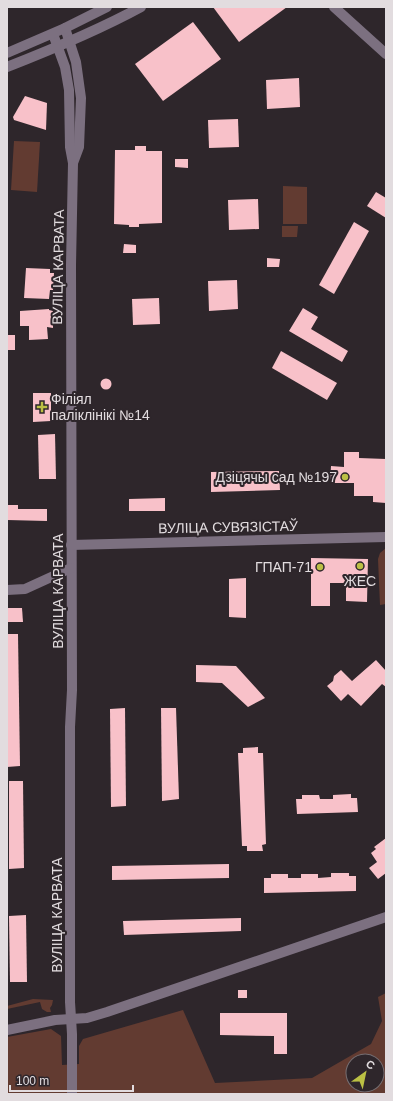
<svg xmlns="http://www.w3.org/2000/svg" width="393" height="1101" viewBox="0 0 393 1101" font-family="Helvetica,sans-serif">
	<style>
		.green { fill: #623b31; fill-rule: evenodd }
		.building { fill: #f8c1c9 }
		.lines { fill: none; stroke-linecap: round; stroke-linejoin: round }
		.minor { stroke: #7c7080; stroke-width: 10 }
		.poi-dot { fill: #bbc044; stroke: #2e262b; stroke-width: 1.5 }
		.labels { text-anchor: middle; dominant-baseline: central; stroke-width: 4; stroke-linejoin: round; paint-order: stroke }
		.street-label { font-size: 14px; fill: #e2dcdf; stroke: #2e262b }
		.poi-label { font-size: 14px; fill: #e2dcdf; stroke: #2e262b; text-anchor: end }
	</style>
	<rect width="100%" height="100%" fill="#2e262b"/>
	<g class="green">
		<path d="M14,141l26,1 -3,50 -26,-2z"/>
		<path d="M283,186l24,1v37h-24z"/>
		<path d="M282,226h16l-1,11h-15z"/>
		<path d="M386,548v8h-1l1,48 -6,1 -2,-46 2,-6z"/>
		<path d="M386,993v101h-379v-57l44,-8 10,7 1,29 17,-1v-18l4,-7 100,-29 32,73 97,-5 59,-34 11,-23 -4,-24zM353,1061h24v24h-24z"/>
		<path d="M33,999l20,1 -1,5 -2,3 1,4h-4l-5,-3 -2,-7 -33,7v-3z"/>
	</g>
	<g class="building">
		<path d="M213,7h74l-48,35z"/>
		<path d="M193,22l28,37 -58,42 -28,-37z"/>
		<path d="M299,78l1,29 -33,2 -1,-29z"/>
		<path d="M25,96l22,7 -1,27 -32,-10 -1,-3z"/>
		<path d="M238,119l1,28 -30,1 -1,-28z"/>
		<path d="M135,146h11v5h16v72l-23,1v3h-10v-2l-15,-1 1,-74h20z"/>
		<path d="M175,159h13v9l-13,-1z"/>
		<path d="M376,192l10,6v20l-19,-12z"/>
		<path d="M258,199l1,30 -30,1 -1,-30z"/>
		<path d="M354,222l15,9 -35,63 -15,-9z"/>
		<path d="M124,244l12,1v8h-13z"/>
		<path d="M267,258l13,1 -1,8h-12z"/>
		<path d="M26,268l24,1v4h4l-1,17h-3l-1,9 -25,-1z"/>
		<path d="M237,280l1,29 -29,2 -1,-30z"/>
		<path d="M159,298l1,26 -27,1 -1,-26z"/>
		<path d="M303,308l15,9 -7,12 37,22 -6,11 -53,-31z"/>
		<path d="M49,309v1l4,1v17l-6,-1 1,12 -19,1v-14h-9v-15z"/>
		<rect x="8" y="335" width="7" height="15"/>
		<path d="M281,351l56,32 -10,17 -55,-32z"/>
		<circle cx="106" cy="384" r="5.5"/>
		<path d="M33,393h18v28l-18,1z"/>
		<path d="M55,434l1,45h-17l-1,-44z"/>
		<path d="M344,452h15v6l27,1v44l-13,-1v-6h-19v-13h-24l1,-17 13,1z"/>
		<path d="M279,471l1,19 -69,2v-20z"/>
		<path d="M165,498v13h-36v-12z"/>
		<path d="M7,505h11v4h29v12l-40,-1z"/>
		<path d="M311,558l57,1 -1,43 -21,-1v-18h-16v23h-19z"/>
		<path d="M246,578v40l-17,-1v-38z"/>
		<path d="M7,608h15l1,14h-16z"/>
		<path d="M7,634h11l2,132 -13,1z"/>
		<path d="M376,660l10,11v16l-4,-3 -21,22 -13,-12 -7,7 -14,-15 6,-5 1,-5 7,-6 11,11z"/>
		<path d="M196,665l40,1 29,32 -17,9 -26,-24 -26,-1z"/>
		<path d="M125,708l1,98 -15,1 -1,-98z"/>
		<path d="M161,708h15l3,91 -17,2z"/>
		<path d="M258,747v6h5l3,91 -4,1 1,6h-16v-5h-5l-4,-93h5v-5z"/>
		<path d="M9,781h14l1,87 -15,1z"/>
		<path d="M351,794v4h6l1,14 -61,2 -1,-15h6v-4h17l1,4h13v-4z"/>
		<path d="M386,838v35l-8,6 -9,-11 8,-6 -6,-9 5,-4 -2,-2z"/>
		<path d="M229,864v14l-117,2v-14z"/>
		<path d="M331,873h18v3h7v15l-92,2v-15h7v-4h17v4h13v-4h17v4l13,-1z"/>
		<path d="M26,915l1,67h-17l-1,-66z"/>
		<path d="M241,918v13l-117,4 -1,-14z"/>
		<rect x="238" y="990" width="9" height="8"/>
		<path d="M220,1013h67v41h-13v-18l-54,-1z"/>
	</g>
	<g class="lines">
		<g class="minor">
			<path d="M334,7l52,47"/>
			<path d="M65,28l11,34 5,36 -2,49 -6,16"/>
			<path d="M53,34l12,33 4,23 1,57 3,16 -2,102 1,425 -2,37v275l2,32v60"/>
			<path d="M7,53l58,-25 42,-21"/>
			<path d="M7,67c46,-18 90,-36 134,-60"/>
			<path d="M71,545l315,-8"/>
			<path d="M7,590l18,-1 46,-21"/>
			<path d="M7,1030l48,-10 32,-2 20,-6 279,-95"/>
		</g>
	</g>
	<g class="poi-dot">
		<path d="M40 401h4v4h4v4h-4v4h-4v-4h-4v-4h4z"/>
		<circle cx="345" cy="477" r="4"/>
		<circle cx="360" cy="566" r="4"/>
		<circle cx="320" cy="567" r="4"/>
	</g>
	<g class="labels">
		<g class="street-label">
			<text transform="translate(58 267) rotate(-89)">ВУЛІЦА КАРВАТА</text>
			<text transform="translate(228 527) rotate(-1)">ВУЛІЦА СУВЯЗІСТАЎ</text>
			<text transform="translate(58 591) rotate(-90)">ВУЛІЦА КАРВАТА</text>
			<text transform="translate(57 915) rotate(-90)">ВУЛІЦА КАРВАТА</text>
		</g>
		<g class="poi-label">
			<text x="51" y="399" text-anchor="start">Філіял<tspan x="51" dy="16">паліклінікі №14</tspan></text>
			<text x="337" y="477">Дзіцячы сад №197</text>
			<text x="312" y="567">ГПАП-71</text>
			<text x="360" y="581" text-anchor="middle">ЖЕС</text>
		</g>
	</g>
	<rect width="393" height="1101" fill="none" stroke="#e2dcdf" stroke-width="16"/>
	<g transform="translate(365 1073) rotate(33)"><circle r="19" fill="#2e262b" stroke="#766f73"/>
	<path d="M0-3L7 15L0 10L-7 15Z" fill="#bbc044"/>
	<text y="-6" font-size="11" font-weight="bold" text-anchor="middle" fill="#e2dcdf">С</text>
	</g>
	<path d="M10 1085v6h123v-6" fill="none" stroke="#e2dcdf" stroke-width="2"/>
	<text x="16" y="1085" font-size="12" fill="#e2dcdf" stroke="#2e262b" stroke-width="3" paint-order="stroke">100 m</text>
</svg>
